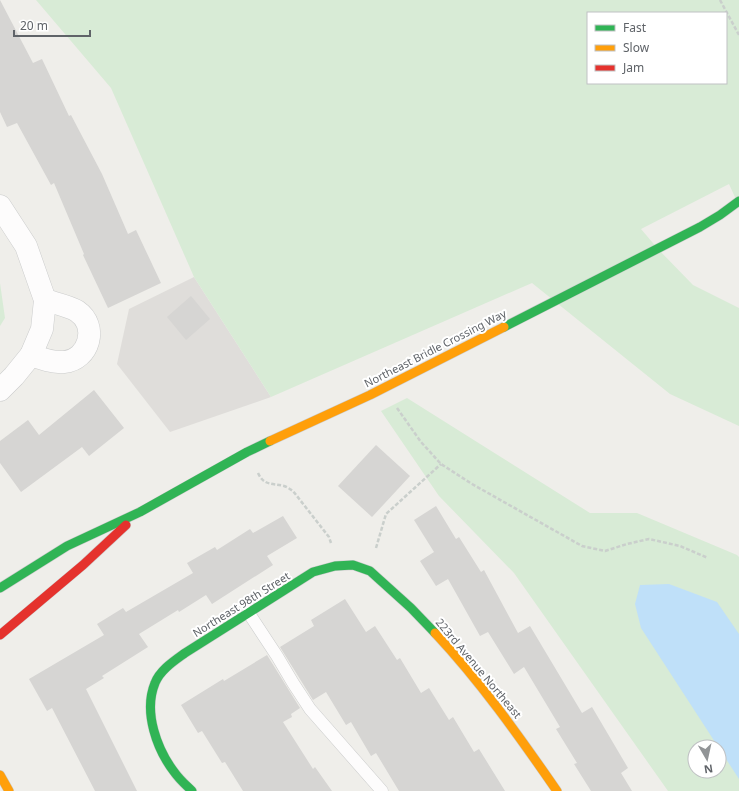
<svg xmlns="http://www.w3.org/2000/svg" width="739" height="791" viewBox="0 0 739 791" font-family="'Noto Sans',sans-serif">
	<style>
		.industrial { fill: #dfddda }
		.green { fill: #d8ebd6; fill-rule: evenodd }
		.water { fill: #bfe0f9 }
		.building { fill: #d6d5d3 }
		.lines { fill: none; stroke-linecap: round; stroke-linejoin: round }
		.lane-casing { stroke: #cbcccc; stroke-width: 13 }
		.street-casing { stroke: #cbcccc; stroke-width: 23 }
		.fast-casing { stroke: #cacacb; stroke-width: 10 }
		.slow-casing { stroke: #cacacb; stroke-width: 10 }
		.jam-casing { stroke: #cacacb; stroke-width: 10 }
		.path { stroke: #cacfcc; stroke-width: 2.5; stroke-dasharray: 4 2; stroke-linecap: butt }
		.lane { stroke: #fdfcfc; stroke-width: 12 }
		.street { stroke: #fdfcfc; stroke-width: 22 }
		.fast { stroke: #30b455; stroke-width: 9 }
		.slow { stroke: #ff9f0a; stroke-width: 9 }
		.jam { stroke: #e5322d; stroke-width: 9 }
		.labels { text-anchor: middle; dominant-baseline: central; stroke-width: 4; stroke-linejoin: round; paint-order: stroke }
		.street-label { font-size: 11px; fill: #5f6368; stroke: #fff }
	</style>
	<rect width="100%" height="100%" fill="#efeeea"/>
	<path class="industrial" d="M194,277l77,120 -101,35 -53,-68 12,-55z"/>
	<g class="green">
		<path d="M36,0h703v206l-10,-22 -88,45 17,20 35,36 46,23v118l-69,-32 -138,-111 -261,114 -77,-120 -83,-189zM588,13h138v70h-138z"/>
		<path d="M0,283l5,35 -5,8z"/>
		<path d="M407,398l183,115h47l100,42 2,2v234h-71l-154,-218 -75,-77 -58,-85zM695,747h24v24h-24z"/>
	</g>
	<path class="water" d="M669,584l48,18 22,32v145l-98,-151 -6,-24 5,-19z"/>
	<g class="building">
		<path d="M0,0l33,63 9,-4 27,57 2,-1 31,59 26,60 8,-4 25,53 -53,25 -25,-53 1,-1 -30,-71 -3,2 -34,-62 -10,4 -7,-15z"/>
		<path d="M191,296l19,23 -24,21 -19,-23z"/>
		<path d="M94,390l30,38 -35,28 -7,-9 -61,45 -21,-29v-22l28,-21 11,15z"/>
		<path d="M376,445l34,31 -38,41 -34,-31z"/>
		<path d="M436,506l20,33 3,-2 22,35 3,-2 34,63 12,-7 52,87 10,-6 36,61 -7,5 11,18h-41l-17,-27 3,-1 -21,-34 4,-2 -36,-60 -10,7 -26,-42 -8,4 -32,-57 -12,7 -16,-25 14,-9 -20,-32z"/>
		<path d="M283,516l14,22 -30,18 6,9 -61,39 -6,-9 -27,17 -1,-2 -39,24 9,13 -46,29 2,2 -18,11 51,102h-42l-43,-83 -5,3 -18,-32 75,-44 -7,-11 26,-16 3,4 67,-39 -6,-10 28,-16 2,3 33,-21 3,4z"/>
		<path d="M345,599l21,33 9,-6 22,34 3,-2 21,35 8,-5 20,32 4,-3 21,35 5,-3 26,42h-106l-23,-38 -5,3 -20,-34 -5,3 -20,-33 -13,8 -33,-53 34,-21 -3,-6z"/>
		<path d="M267,655l33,53 -9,6 1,3 -9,5 30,47 2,-2 17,24h-89l-18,-29 -3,1 -20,-32 -4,2 -17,-28 42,-26 1,2z"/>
	</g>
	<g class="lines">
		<g class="lane-casing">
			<path id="lane" d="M248,612l29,44 16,27 17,26 72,82"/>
		</g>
		<g class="street-casing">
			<g id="street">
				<path d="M0,206l26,40 19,54 -3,29 -11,26 -17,21 -14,14"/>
				<path d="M31,355c11,4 22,8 33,7 25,-2 35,-36 13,-51 -8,-5 -23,-8 -32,-11"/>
			</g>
		</g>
		<g class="fast-casing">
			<g id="fast">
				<path d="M504,327l196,-100 20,-12 19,-14"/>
				<path d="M0,588l67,-42 73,-34 107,-60 23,-11"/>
				<path d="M192,791c-6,-6 -12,-11 -17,-18 -18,-23 -32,-61 -20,-90 5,-13 19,-22 30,-30l128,-81 22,-6 18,-1 17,6 41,37 24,25"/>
			</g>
		</g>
		<g class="slow-casing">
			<g id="slow">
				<path d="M270,441l100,-46 134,-68"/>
				<path d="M435,633c45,48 84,103 122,158"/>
				<path d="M0,775l9,16"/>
			</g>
		</g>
		<g class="jam-casing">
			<path id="jam" d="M0,635l83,-70 43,-40"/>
		</g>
		<g class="path">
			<path d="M720,0l19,35"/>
			<path d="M397,408l24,34 20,22 31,20 110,62 23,5 22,-7 22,-5 31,7 28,12"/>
			<path d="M258,473c6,13 14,10 26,13 3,1 6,3 9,5l36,46 2,6"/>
			<path d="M376,548l10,-34 55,-50"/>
		</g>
		<use href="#lane" class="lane"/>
		<use href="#street" class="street"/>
		<use href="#fast" class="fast"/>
		<use href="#slow" class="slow"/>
		<use href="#jam" class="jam"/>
	</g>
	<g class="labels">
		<g class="street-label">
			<text transform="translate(435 348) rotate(-27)">Northeast Bridle Crossing Way</text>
			<text transform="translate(241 604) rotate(-32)">Northeast 98th Street</text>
			<text transform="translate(479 668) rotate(50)">223rd Avenue Northeast</text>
		</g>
	</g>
	<rect x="587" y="12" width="140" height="72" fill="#ffffff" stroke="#bfc1c3"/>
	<rect x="595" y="25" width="20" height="6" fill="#30b455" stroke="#bfc1c3"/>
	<text x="623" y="32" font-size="12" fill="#5f6368">Fast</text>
	<rect x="595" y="45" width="20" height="6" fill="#ff9f0a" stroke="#bfc1c3"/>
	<text x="623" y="52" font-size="12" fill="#5f6368">Slow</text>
	<rect x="595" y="65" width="20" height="6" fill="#e5322d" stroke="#bfc1c3"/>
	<text x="623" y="72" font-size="12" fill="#5f6368">Jam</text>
	<g transform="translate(707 759) rotate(171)"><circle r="19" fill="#ffffff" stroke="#bfc1c3"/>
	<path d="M0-3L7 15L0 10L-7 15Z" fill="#919496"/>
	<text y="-6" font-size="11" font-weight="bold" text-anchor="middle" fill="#5f6368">N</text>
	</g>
	<path d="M14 30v6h76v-6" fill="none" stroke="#5f6368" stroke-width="2"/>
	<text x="20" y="30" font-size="12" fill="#5f6368" stroke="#ffffff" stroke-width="3" paint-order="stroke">20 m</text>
</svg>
